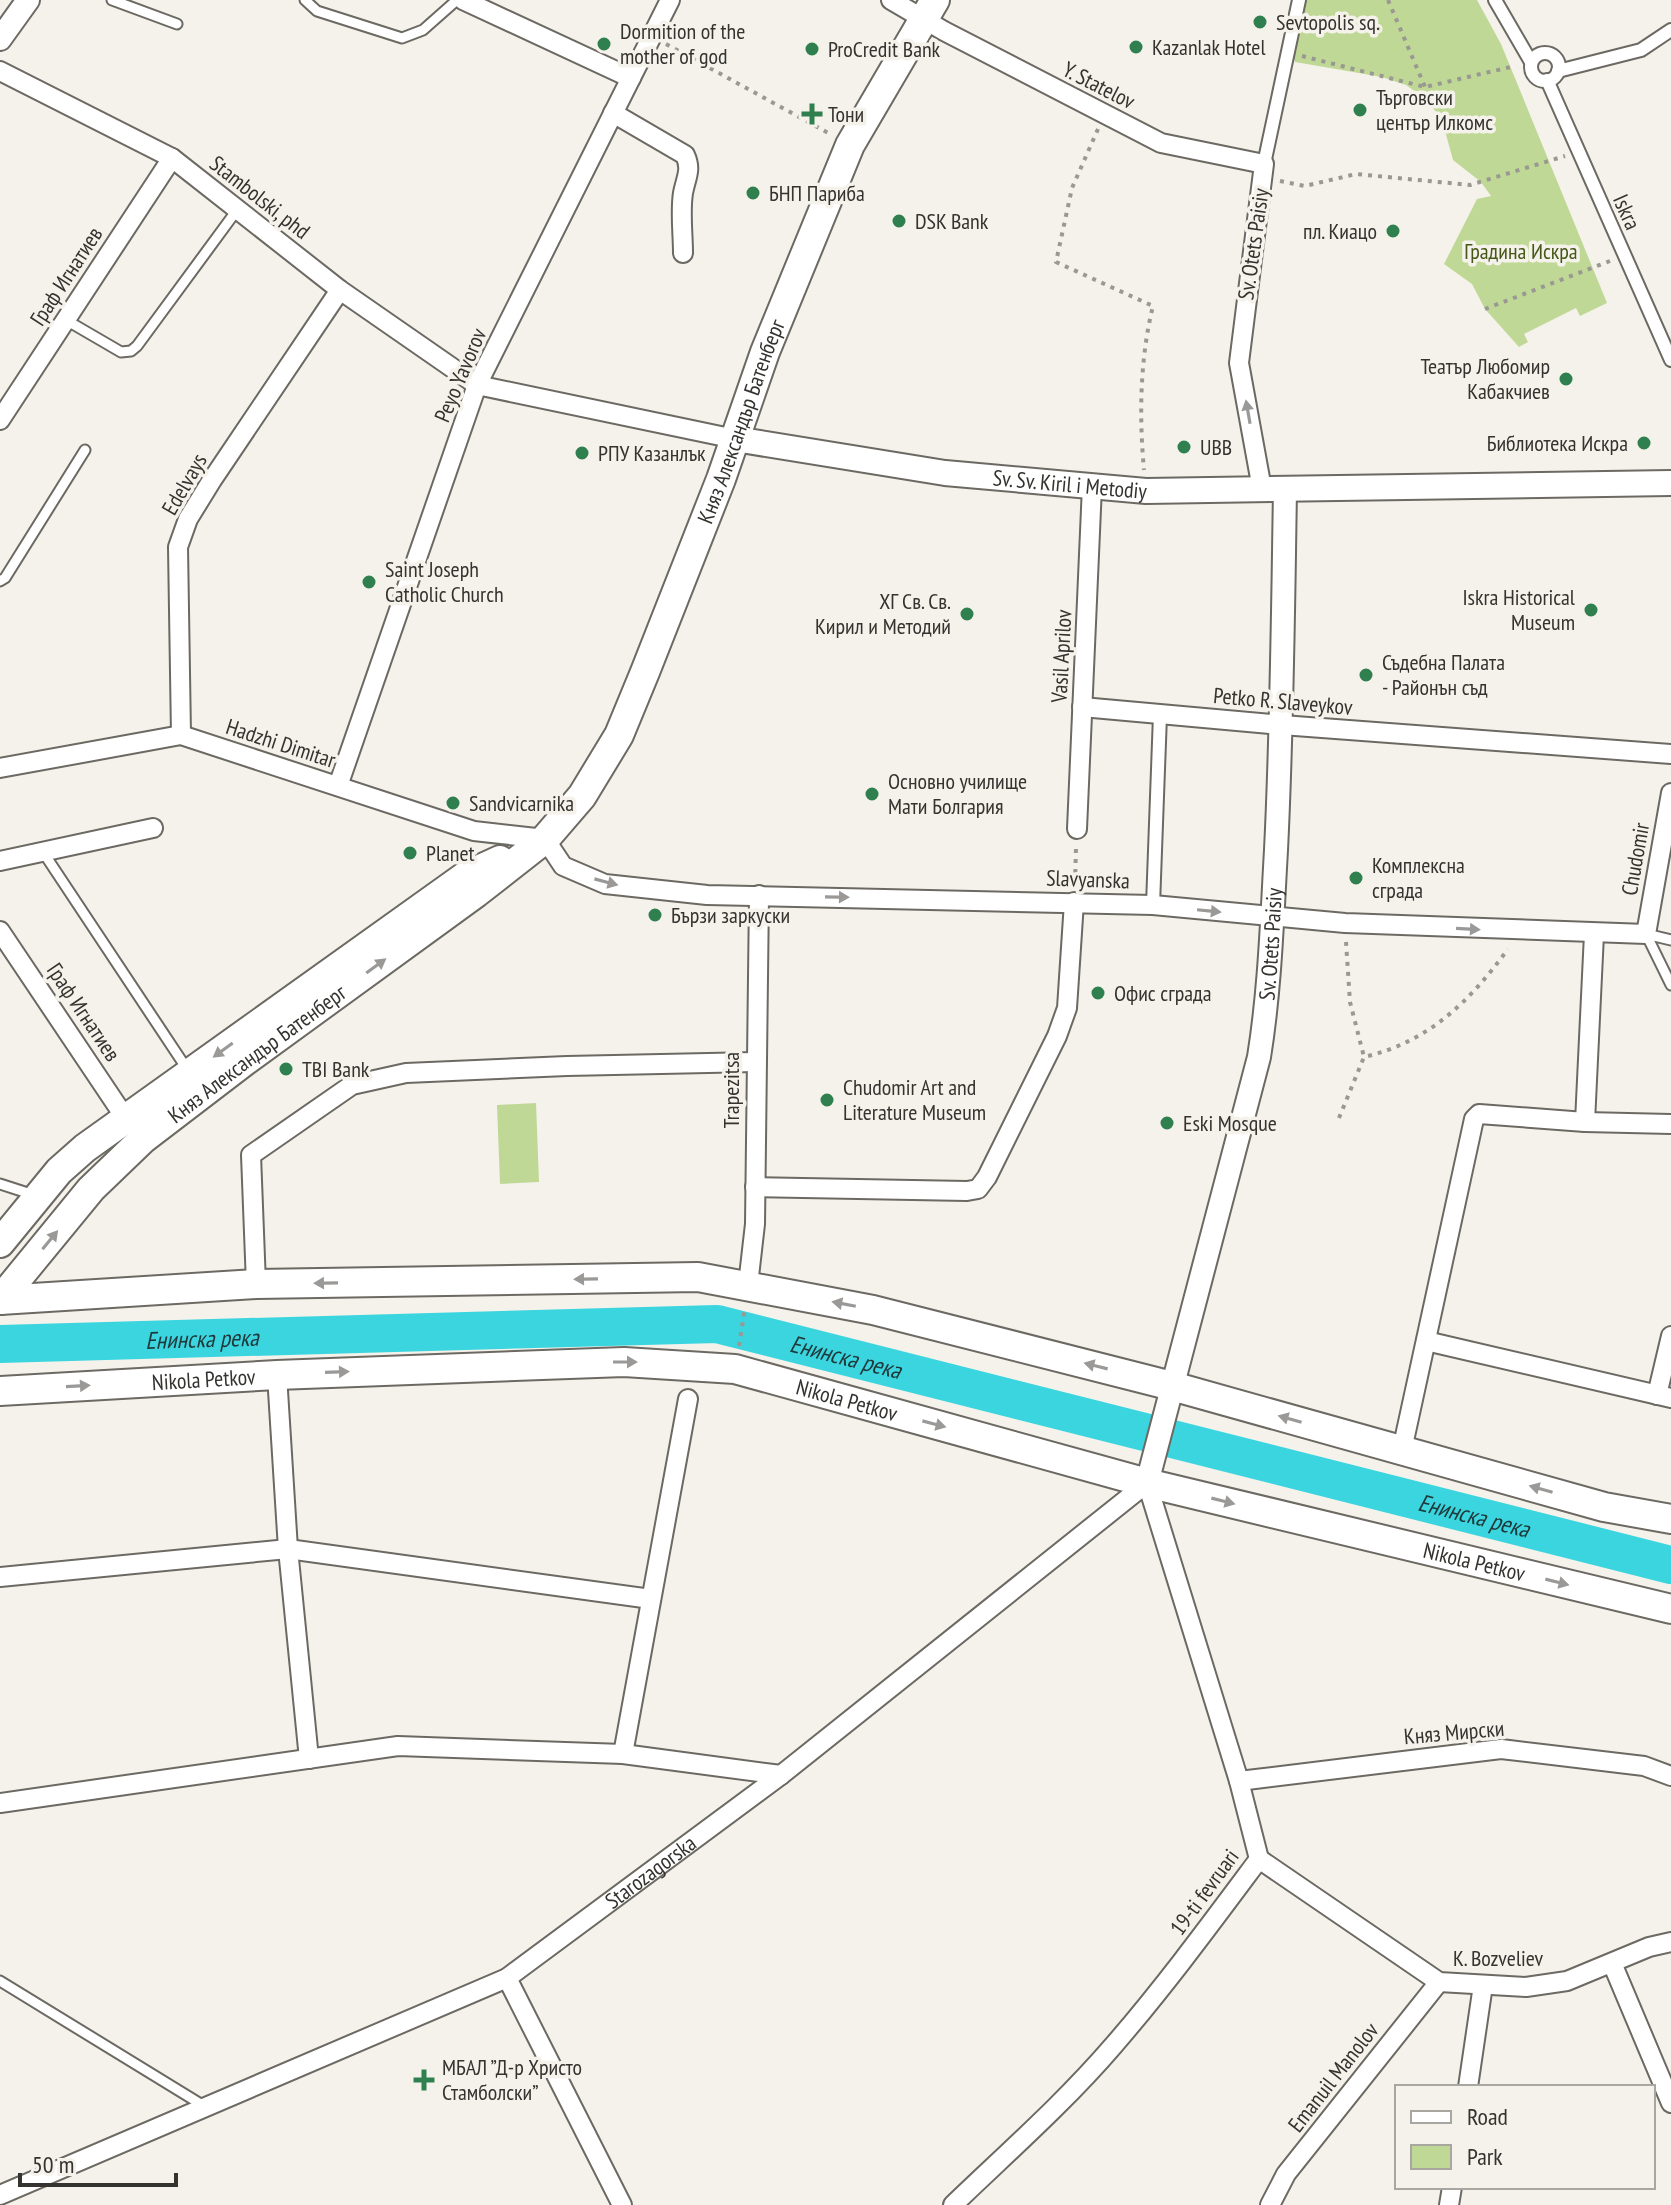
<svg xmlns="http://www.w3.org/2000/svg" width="1671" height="2205" viewBox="0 0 1671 2205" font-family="'PT Sans Narrow',sans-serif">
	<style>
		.green { fill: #c0d896 }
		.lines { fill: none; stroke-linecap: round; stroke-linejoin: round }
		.river { stroke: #3bd5df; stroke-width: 38 }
		.service-casing { stroke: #6c6963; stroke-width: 13 }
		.pedestrian-casing { stroke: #6c6963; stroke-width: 16 }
		.minor-casing { stroke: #6c6963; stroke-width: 22 }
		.tertiary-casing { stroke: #6c6963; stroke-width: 26 }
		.secondary-casing { stroke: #6c6963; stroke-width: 28 }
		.primary-casing { stroke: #6c6963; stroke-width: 32 }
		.path { stroke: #9a9892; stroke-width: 4; stroke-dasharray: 4 6; stroke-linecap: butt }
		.service { stroke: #fff; stroke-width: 9 }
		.pedestrian { stroke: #fff; stroke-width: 12 }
		.minor { stroke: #fff; stroke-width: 18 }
		.tertiary { stroke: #fff; stroke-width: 22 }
		.secondary { stroke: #fff; stroke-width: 24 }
		.primary { stroke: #fff; stroke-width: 28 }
		.oneway { fill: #9a9998 }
		.poi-dot { fill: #307f4f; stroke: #f4f2ea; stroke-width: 3 }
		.labels { text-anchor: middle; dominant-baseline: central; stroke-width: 7; stroke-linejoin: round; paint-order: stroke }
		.poi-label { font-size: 22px; fill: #343330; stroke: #f4f2ea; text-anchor: start }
		.street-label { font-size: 22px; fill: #343330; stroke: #f4f2ea }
		.park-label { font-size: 22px; fill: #455817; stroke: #f4f2ea }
		.water-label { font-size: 24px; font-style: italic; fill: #1f383a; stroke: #f4f2ea }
	</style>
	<rect width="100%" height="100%" fill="#f4f2ea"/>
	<g class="green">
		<path d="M1302,0h175l24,44 106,259 -27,13 -4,-8 -52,26 4,8 -9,5 -34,-38 -13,-25 -28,-20 33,-65 14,-3 -10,-14 -28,-22 -11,-40 -15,-20 -21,-15 -24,-8 -87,-15 -3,-9z"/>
		<path d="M536,1103l3,79 -39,2 -3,-79z"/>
	</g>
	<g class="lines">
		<path class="river" id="s1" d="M0,1344l717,-20 954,241"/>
		<g class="service-casing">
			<g id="service">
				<path d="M112,0l65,24"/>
				<path d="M305,0l12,11 85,27 21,-8 34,-30"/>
				<path d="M66,320l55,32 10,-1 6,-5 100,-136"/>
				<path d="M0,581l5,-3 80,-128"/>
				<path d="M43,852l144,217"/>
				<path d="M1646,934l25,51"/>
				<path d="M1646,934l25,6"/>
				<path d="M0,1184l34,11"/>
				<path d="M0,1981l204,125"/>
			</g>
		</g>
		<g class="pedestrian-casing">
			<g id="pedestrian">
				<path d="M1495,0l36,62"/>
				<circle cx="1545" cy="67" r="14"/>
				<path d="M1558,71l83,-21 30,-20"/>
				<path d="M1547,80l124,280"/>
				<path d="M1264,164l35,-164"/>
				<path d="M1153,905l7,-190"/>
			</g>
		</g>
		<g class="minor-casing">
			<g id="minor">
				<path d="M463,0l168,78"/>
				<path d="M891,0l53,31 217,112 103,21 -25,199 23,126"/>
				<path d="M0,71l172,87 168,132 137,95 258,54"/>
				<path d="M613,113l72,42c7,15 1,22 -2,38 -3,19 0,41 0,60"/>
				<path d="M0,420l172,-262"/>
				<path d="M1082,707l200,18 389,29"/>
				<path d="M181,735l-3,-188 10,-28 24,-39 128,-190"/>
				<path d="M0,768l181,-33 293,96 71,8 18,27 42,18 102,11 446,10 192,18 301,11 25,-141"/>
				<path d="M338,786l139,-401 193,-385"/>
				<path d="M1077,829l15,-343"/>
				<path d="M0,861l153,-33"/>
				<path d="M0,931l126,188"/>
				<path d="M1585,1122l9,-188"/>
				<path d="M755,1187l212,4 11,-2 9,-12 70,-141 10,-28 7,-106"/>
				<path d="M256,1284l-5,-129 101,-70 54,-12 161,-7 188,-4"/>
				<path d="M748,1285l7,-61 4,-329"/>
				<path d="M1426,1341l245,57"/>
				<path d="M277,1375l11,174 21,210"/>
				<path d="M1657,1395l14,-59"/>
				<path d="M1402,1450l72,-331 5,-5 106,8 86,2"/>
				<path d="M0,1577l288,-28 363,50"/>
				<path d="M623,1754l65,-355"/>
				<path d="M1239,1781l262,-32 143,17 27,10"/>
				<path d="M0,1803l398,-57 225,8 158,21"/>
				<path d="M1259,1859l180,123 87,5 41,-6 82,-34 22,-5"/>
				<path d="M1612,1963l59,140"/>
				<path d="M507,1978l115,227"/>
				<path d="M1468,2087l15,-102"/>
				<path id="s2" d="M0,2195l507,-217 274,-203 366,-292 92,298 20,78c-47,63 -94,127 -146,187 -49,57 -106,107 -160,159"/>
				<path d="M1270,2205l16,-31 153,-192"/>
				<path d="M1449,2205l3,-18"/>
			</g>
		</g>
		<g class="tertiary-casing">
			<g id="tertiary">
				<path d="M0,39l28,-39"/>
				<path id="s3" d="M1147,1483l112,-426c11,-68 13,-138 17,-207 6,-120 7,-240 9,-361"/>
			</g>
		</g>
		<g class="secondary-casing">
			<g id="secondary">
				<path id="s4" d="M735,439l210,34 201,18 525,-8"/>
			</g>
		</g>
		<g class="primary-casing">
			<g id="primary">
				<path d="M0,1243l59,-72 26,-23 382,-273 33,-15"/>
				<path d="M0,1300l256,-16 442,-7 175,33 299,76 432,121 67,12"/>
				<path id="s5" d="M0,1300l91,-111 52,-50 102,-78 231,-168 69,-54 37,-43 37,-61 26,-63 76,-193 44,-127 85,-207 85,-145"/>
				<path id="s6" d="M0,1391l277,-16 347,-13 111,7 412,114 524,126"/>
			</g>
		</g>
		<g class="path">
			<path d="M1388,0l37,87"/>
			<path d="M666,44l164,90"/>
			<path d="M1302,56l123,31 90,-21"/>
			<path d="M1098,129l-26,59 -16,74 97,44c-13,52 -14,110 -9,164"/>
			<path d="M1280,181l25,5 51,-12 114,11 95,-29"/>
			<path d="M1485,309l125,-48"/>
			<path d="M1075,883l1,-35"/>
			<path d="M1346,942l4,60 14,55"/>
			<path d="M1339,1118l25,-61c65,-15 106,-56 144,-108"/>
			<path d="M739,1346l6,-39"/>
		</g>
		<use href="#service" class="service"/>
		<use href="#pedestrian" class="pedestrian"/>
		<use href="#minor" class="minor"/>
		<use href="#tertiary" class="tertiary"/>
		<use href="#secondary" class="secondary"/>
		<use href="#primary" class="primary"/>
	</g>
	<defs><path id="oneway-solid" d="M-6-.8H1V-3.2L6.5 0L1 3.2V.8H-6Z" transform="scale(2)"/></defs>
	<g class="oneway">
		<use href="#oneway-solid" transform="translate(1248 412) rotate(-100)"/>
		<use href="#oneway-solid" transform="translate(606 882) rotate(15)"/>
		<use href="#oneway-solid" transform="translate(837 897) rotate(1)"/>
		<use href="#oneway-solid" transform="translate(1209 911) rotate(6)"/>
		<use href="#oneway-solid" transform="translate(1468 929) rotate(3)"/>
		<use href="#oneway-solid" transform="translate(376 966) rotate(-36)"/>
		<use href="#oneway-solid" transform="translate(223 1050) rotate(144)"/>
		<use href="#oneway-solid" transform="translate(50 1240) rotate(-51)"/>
		<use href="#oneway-solid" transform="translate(586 1279) rotate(179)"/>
		<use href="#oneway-solid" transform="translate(326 1283) rotate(179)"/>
		<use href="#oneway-solid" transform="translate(844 1304) rotate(-169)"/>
		<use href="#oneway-solid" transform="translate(625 1362)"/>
		<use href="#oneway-solid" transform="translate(1096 1366) rotate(-166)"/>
		<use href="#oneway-solid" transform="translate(337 1372) rotate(-2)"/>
		<use href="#oneway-solid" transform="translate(78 1386) rotate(-3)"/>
		<use href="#oneway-solid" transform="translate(1290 1419) rotate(-164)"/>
		<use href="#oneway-solid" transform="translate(934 1424) rotate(15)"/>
		<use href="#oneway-solid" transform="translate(1541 1489) rotate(-164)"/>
		<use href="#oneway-solid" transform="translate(1223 1501) rotate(14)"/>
		<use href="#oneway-solid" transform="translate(1557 1582) rotate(14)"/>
	</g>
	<g class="poi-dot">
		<circle cx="1260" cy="22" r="8"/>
		<circle cx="604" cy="44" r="8"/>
		<circle cx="1136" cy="47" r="8"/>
		<circle cx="812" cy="49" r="8"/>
		<circle cx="1360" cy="110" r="8"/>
		<path d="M808 102h8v8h8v8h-8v8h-8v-8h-8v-8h8z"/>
		<circle cx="753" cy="193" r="8"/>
		<circle cx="899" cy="221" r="8"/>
		<circle cx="1393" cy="231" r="8"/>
		<circle cx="1566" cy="379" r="8"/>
		<circle cx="1644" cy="443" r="8"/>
		<circle cx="1184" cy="447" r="8"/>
		<circle cx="582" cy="453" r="8"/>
		<circle cx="369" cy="582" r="8"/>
		<circle cx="1591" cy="610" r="8"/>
		<circle cx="967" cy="614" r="8"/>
		<circle cx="1366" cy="675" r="8"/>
		<circle cx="872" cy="794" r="8"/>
		<circle cx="453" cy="803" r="8"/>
		<circle cx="410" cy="853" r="8"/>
		<circle cx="1356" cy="878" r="8"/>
		<circle cx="655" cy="915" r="8"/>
		<circle cx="1098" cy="993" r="8"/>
		<circle cx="286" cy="1069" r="8"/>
		<circle cx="827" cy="1100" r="8"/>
		<circle cx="1167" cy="1123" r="8"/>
		<path d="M420 2068h8v8h8v8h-8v8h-8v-8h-8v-8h8z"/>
	</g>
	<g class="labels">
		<g class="poi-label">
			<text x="1276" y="22">Sevtopolis sq.</text>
			<text x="620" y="31">Dormition of the<tspan x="620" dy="25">mother of god</tspan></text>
			<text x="1152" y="47">Kazanlak Hotel</text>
			<text x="828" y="49">ProCredit Bank</text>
			<text x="1376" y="97">Търговски<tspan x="1376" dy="25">център Илкомс</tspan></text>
			<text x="828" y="114">Тони</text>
			<text x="769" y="193">БНП Париба</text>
			<text x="915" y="221">DSK Bank</text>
			<text x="1377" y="231" text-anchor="end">пл. Киацо</text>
			<text x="1550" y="366" text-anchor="end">Театър Любомир<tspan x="1550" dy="25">Кабакчиев</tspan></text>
			<text x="1628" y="443" text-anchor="end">Библиотека Искра</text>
			<text x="1200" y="447">UBB</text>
			<text x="598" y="453">РПУ Казанлък</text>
			<text x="385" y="569">Saint Joseph<tspan x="385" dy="25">Catholic Church</tspan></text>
			<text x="1575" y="597" text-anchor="end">Iskra Historical<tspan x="1575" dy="25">Museum</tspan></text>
			<text x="951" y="601" text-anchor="end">ХГ Св. Св.<tspan x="951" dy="25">Кирил и Методий</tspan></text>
			<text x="1382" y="662">Съдебна Палата<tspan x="1382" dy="25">- Районън съд</tspan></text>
			<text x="888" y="781">Основно училище<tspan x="888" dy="25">Мати Болгария</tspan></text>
			<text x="469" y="803">Sandvicarnika</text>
			<text x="426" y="853">Planet</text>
			<text x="1372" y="865">Комплексна<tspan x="1372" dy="25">сграда</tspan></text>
			<text x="671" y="915">Бързи заркуски</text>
			<text x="1114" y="993">Офис сграда</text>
			<text x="302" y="1069">TBI Bank</text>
			<text x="843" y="1087">Chudomir Art and<tspan x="843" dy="25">Literature Museum</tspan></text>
			<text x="1183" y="1123">Eski Mosque</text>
			<text x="442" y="2067">МБАЛ ”Д-р Христо<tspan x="442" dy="25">Стамболски”</tspan></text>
		</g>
		<g class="street-label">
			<text transform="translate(1099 85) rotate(27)">Y. Statelov</text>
			<text transform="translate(260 197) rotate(38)">Stambolski, phd</text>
			<text transform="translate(1627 212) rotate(66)">Iskra</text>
			<text transform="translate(1253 244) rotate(-82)">Sv. Otets Paisiy</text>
			<text transform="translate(66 276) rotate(-57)">Граф Игнатиев</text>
			<text transform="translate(460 375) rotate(-67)">Peyo Yavorov</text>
			<text stroke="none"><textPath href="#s5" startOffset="1182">Княз Александър Батенберг</textPath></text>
			<text stroke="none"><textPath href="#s4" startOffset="338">Sv. Sv. Kiril i Metodiy</textPath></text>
			<text transform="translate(184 484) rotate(-60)">Edelvays</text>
			<text transform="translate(1061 656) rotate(-87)">Vasil Aprilov</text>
			<text transform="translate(1283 701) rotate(5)">Petko R. Slaveykov</text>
			<text transform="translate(281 743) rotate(18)">Hadzhi Dimitar</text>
			<text transform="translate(1635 859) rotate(-80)">Chudomir</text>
			<text transform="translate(1088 879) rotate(2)">Slavyanska</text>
			<text stroke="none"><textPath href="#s3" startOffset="554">Sv. Otets Paisiy</textPath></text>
			<text transform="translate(84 1012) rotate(56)">Граф Игнатиев</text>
			<text stroke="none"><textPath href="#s5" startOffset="358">Княз Александър Батенберг</textPath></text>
			<text transform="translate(731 1090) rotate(-90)">Trapezitsa</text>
			<text stroke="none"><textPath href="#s6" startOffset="204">Nikola Petkov</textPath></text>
			<text stroke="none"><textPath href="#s6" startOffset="852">Nikola Petkov</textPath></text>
			<text stroke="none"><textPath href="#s6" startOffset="1500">Nikola Petkov</textPath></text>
			<text transform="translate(1454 1732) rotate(-5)">Княз Мирски</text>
			<text stroke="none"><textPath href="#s2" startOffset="730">Starozagorska</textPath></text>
			<text transform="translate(1204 1892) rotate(-54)">19-ti fevruari</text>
			<text x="1498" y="1958">K. Bozveliev</text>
			<text transform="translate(1333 2077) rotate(-52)">Emanuil Manolov</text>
		</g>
		<g class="park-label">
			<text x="1521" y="251">Градина Искра</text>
		</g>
		<g class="water-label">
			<text stroke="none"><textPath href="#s1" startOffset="202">Енинска река</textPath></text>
			<text stroke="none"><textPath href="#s1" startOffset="850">Енинска река</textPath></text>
			<text stroke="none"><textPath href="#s1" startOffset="1498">Енинска река</textPath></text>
		</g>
	</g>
	<rect x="1395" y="2085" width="260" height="104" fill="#f4f2ea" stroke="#a7a6a0" stroke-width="2"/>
	<rect x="1411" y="2111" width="40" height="12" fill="#ffffff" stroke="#a7a6a0" stroke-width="2"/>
	<text x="1467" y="2125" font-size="24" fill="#343330">Road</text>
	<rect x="1411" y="2145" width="40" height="24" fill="#c0d896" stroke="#a7a6a0" stroke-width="2"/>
	<text x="1467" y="2165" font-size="24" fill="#343330">Park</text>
	<path d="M20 2173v12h156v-12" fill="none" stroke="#343330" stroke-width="4"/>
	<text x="32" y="2173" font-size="24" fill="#343330" stroke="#f4f2ea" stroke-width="6" paint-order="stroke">50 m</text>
</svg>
